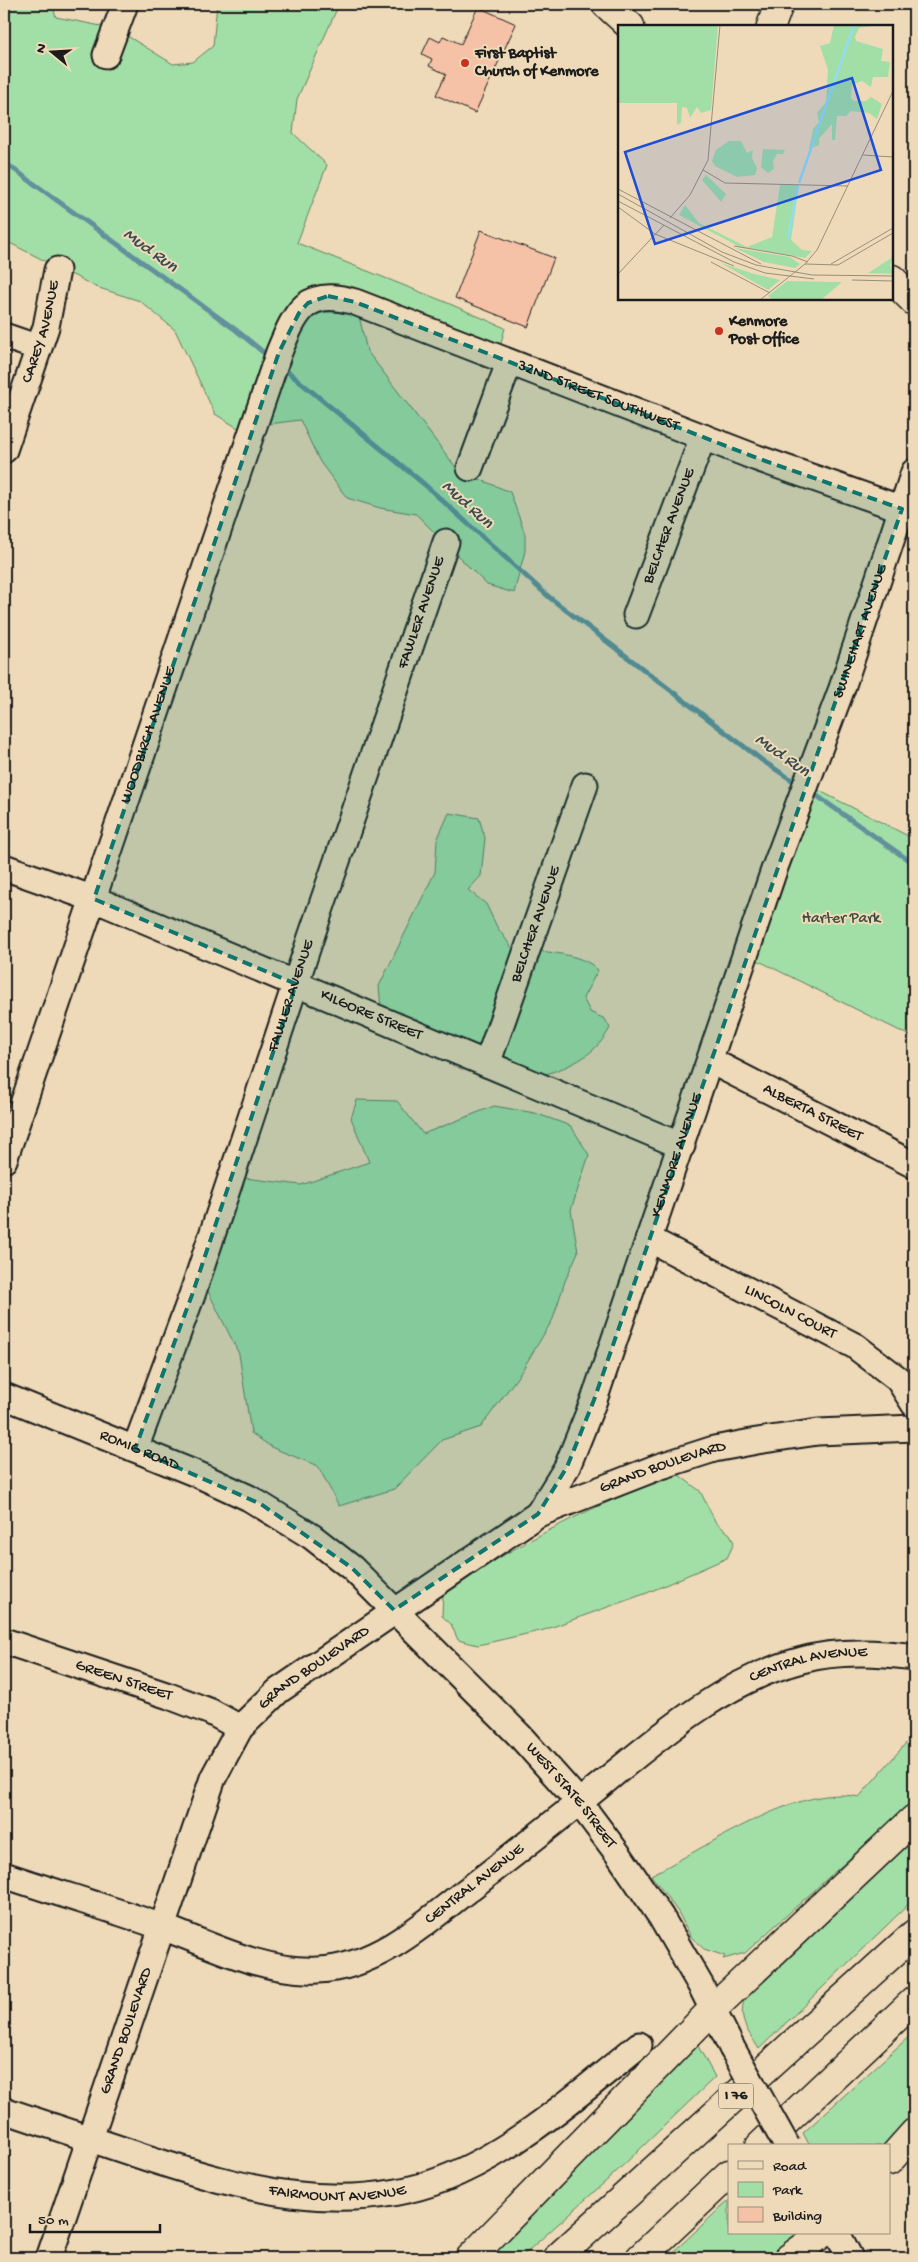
<svg xmlns="http://www.w3.org/2000/svg" width="918" height="2262" viewBox="0 0 918 2262" font-family="'Gochi Hand',sans-serif">
	<style>
		.green { fill: #a2dfa6; stroke: #5f7e61 }
		.lines { fill: none; stroke-linecap: round; stroke-linejoin: round }
		.stream { stroke: #62909c; stroke-width: 5 }
		.building { fill: #f6c2a7; stroke: #1c1c1c }
		.minor-casing { stroke: #1c1c1c; stroke-width: 29 }
		.major-casing { stroke: #1c1c1c; stroke-width: 31 }
		.highway-casing { stroke: #1c1c1c; stroke-width: 31 }
		.minor { stroke: #eedab8; stroke-width: 25 }
		.major { stroke: #eedab8; stroke-width: 28 }
		.highway { stroke: #eedab8; stroke-width: 28 }
		.minor-bridge-casing { stroke: #1c1c1c; stroke-width: 29; stroke-linecap: butt }
		.minor-bridge { stroke: #eedab8; stroke-width: 25 }
		.marked { fill: #0f766e; fill-opacity: 0.2; stroke: #0f766e; stroke-width: 4; stroke-dasharray: 10 6; stroke-linejoin: round }
		.poi-dot { fill: #c8321e; stroke: #eedab8; stroke-width: 2 }
		.labels { text-anchor: middle; dominant-baseline: central; stroke-width: 4; stroke-linejoin: round; paint-order: stroke }
		.shield { fill: #eedab8; stroke: #5b554b; stroke-width: 1 }
		.shield-label { font-size: 15px; font-weight: bold; fill: #1c1c1c }
		.poi-label { font-size: 16px; font-weight: bold; fill: #1c1c1c; stroke: #eedab8; text-anchor: start }
		.street-label { font-size: 16px; fill: #1c1c1c; stroke: #eedab8 }
		.park-label { font-size: 16px; fill: #3e4d3e; stroke: #eedab8 }
		.water-label { font-size: 18px; font-style: italic; fill: #394c51; stroke: #eedab8 }
		.inset-river { fill: none; stroke: #91ddf1; stroke-width: 2.5 }
		.inset-road { fill: none; stroke: #9a8e7a; stroke-width: 1 }
		.view { fill: #1d4ed8; fill-opacity: 0.15; stroke: #1d4ed8; stroke-width: 2.5 }
		.inset-edge { fill: none; stroke: #1c1c1c; stroke-width: 2.5 }
	</style>
	<rect width="100%" height="100%" fill="#eedab8"/>
	<filter id="ink" filterUnits="userSpaceOnUse"><feTurbulence type="fractalNoise" baseFrequency=".02" numOctaves="2"/><feDisplacementMap in="SourceGraphic" scale="10" xChannelSelector="R" yChannelSelector="G"/><feConvolveMatrix kernelMatrix="1 2 1 2 8 2 1 2 1" color-interpolation-filters="sRGB"/></filter>
	<g filter="url(#ink)">
		<g class="green">
			<path d="M4,4h48l4,13 60,12 57,35 20,-2 20,-16 4,-42h122l-42,95 -4,34 34,32 -30,78 146,58 62,27 -8,30 -141,-56 11,49 91,119 52,22 15,42v17l-11,42 -27,-8 -71,-71 -36,-6 -33,-10 -27,-36 -20,-42 -62,8 -23,-14 -40,-84 -35,-29 -44,-14 -92,-47z"/>
			<path d="M812,787l102,52v199l-163,-81z"/>
			<path d="M449,813l30,5 6,20 -4,38 -13,14 18,14 11,23 16,22c24,2 69,3 85,21l-15,28 7,14 15,7 5,9c-16,30 -43,40 -74,49l-155,-70 -2,-21 56,-114 2,-32z"/>
			<path d="M357,1100l40,1 26,33 71,-28 41,7 36,13 18,29 -18,55 7,42 -13,29 -12,38 -32,53 -40,55 -39,13 -48,49 -55,17 -21,-40 -45,-18 -22,-15 -12,-79 -35,-71 41,-105 56,7 68,-23 -18,-44z"/>
			<path d="M679,1475l21,16 16,32 14,11 4,9 -7,15 -80,35 -103,37 -66,15 -20,-5 -7,-16 -9,-8 1,-24c74,-47 152,-90 236,-117z"/>
			<path d="M914,1734v66l-169,153 -22,6 2,-3 -21,-7 -13,-12 -13,-25 -27,-37c55,-27 146,-92 208,-78z"/>
			<path d="M914,1834v65l-155,150c-13,-21 -22,-30 -13,-55z"/>
			<path d="M914,2032v86l-20,24 -6,4h-78l-7,-13z"/>
			<path d="M698,2046l17,31 -101,97 -94,84h-41l207,-210z"/>
			<path d="M729,2200v33h68l-2,10 -20,15h-108z"/>
		</g>
		<g class="lines">
			<g class="stream">
				<path d="M4,162l232,168 33,27"/>
				<path d="M282,367l142,117 125,113 214,164 35,23"/>
				<path d="M810,791l104,73"/>
			</g>
		</g>
		<g class="building">
			<path d="M478,7l38,17 -41,89 -39,-18 10,-21 -17,-8 3,-7 -10,-5 8,-17 10,5 3,-6 18,8z"/>
			<path d="M481,230l73,28 -26,69 -73,-29z"/>
		</g>
		<g class="lines">
			<g class="minor-casing">
				<g id="minor">
					<path d="M106,55l19,-51"/>
					<path d="M4,336l35,12"/>
					<path id="s1" d="M4,450l42,-123 11,-57"/>
					<path d="M470,468l39,-105"/>
					<path id="s2" d="M636,615l67,-178"/>
					<path id="s3" d="M4,867l90,32 588,247"/>
					<path id="s4" d="M711,1061l203,104"/>
					<path id="s5" d="M487,1064l98,-279"/>
					<path id="s6" d="M4,1160l275,-808c17,-41 27,-65 76,-50l402,156 145,51"/>
					<path id="s7" d="M649,1239l206,107 43,33 16,25"/>
					<path id="s8" d="M4,1396l195,79 50,23 62,38 41,32 168,168 59,66 42,56 40,59 40,69 31,62"/>
					<path id="s9" d="M135,1449l57,-154 119,-358 135,-395"/>
					<path id="s10" d="M538,1514l29,-47 27,-67 180,-530 68,-182 72,-216"/>
					<path id="s11" d="M4,1641l165,55 42,16 29,16"/>
					<path id="s12" d="M4,1875c53,18 108,34 161,53 48,18 100,45 153,42 54,-2 102,-42 143,-75 41,-31 81,-63 121,-95 67,-54 135,-118 220,-140 36,-10 75,-8 112,-3"/>
					<path id="s13" d="M4,2110c47,16 95,32 143,48 95,31 198,59 296,21 72,-28 137,-86 196,-134"/>
					<path d="M837,2233l13,25"/>
					<path id="s14" d="M49,2258l164,-480 27,-50 38,-37 260,-177 120,-47 56,-18 43,-8 61,-9 96,-4"/>
				</g>
			</g>
			<g class="major-casing">
				<g id="major">
					<path d="M606,4l24,22"/>
					<path d="M771,26l8,-22"/>
					<path d="M892,279l22,22"/>
				</g>
			</g>
			<g class="highway-casing">
				<g id="highway">
					<path d="M760,2146l154,-145"/>
					<path d="M889,2161l25,-28"/>
					<path d="M470,2258l243,-249 201,-190"/>
					<path d="M557,2258l357,-324"/>
					<path d="M640,2258l89,-84"/>
					<path d="M789,2258l34,-25"/>
				</g>
			</g>
			<use href="#minor" class="minor"/>
			<use href="#major" class="major"/>
			<use href="#highway" class="highway"/>
			<g class="minor-bridge-casing">
				<path id="minor-bridge" d="M732,2048l55,98"/>
			</g>
			<use href="#minor-bridge" class="minor-bridge"/>
		</g>
	</g>
	<path class="marked" d="M328,296l27,6 402,156 145,51 -308,891 -27,67 -29,47 -144,96 -42,-42 -91,-64 -126,-55 57,-154 104,-311 -202,-85 185,-547 20,-39 9,-10z"/>
	<g class="poi-dot">
		<circle cx="465" cy="63" r="5"/>
		<circle cx="719" cy="331" r="5"/>
	</g>
	<g class="labels">
		<rect class="shield" x="718.5" y="2083.5" width="35" height="25" rx="4"/>
		<g class="shield-label">
			<text x="736" y="2096">I 76</text>
		</g>
		<g class="poi-label">
			<text x="475" y="54">First Baptist<tspan x="475" dy="18">Church of Kenmore</tspan></text>
			<text x="729" y="322">Kenmore<tspan x="729" dy="18">Post Office</tspan></text>
		</g>
		<g class="street-label">
			<text stroke="none"><textPath href="#s1" startOffset="124">CAREY AVENUE</textPath></text>
			<text stroke="none"><textPath href="#s6" startOffset="1220">32ND STREET SOUTHWEST</textPath></text>
			<text stroke="none"><textPath href="#s2" startOffset="95">BELCHER AVENUE</textPath></text>
			<text stroke="none"><textPath href="#s9" startOffset="884">FAWLER AVENUE</textPath></text>
			<text stroke="none"><textPath href="#s10" startOffset="941">SWINEHART AVENUE</textPath></text>
			<text stroke="none"><textPath href="#s6" startOffset="449">WOODBIRCH AVENUE</textPath></text>
			<text stroke="none"><textPath href="#s5" startOffset="148">BELCHER AVENUE</textPath></text>
			<text stroke="none"><textPath href="#s9" startOffset="479">FAWLER AVENUE</textPath></text>
			<text stroke="none"><textPath href="#s3" startOffset="396">KILGORE STREET</textPath></text>
			<text stroke="none"><textPath href="#s4" startOffset="114">ALBERTA STREET</textPath></text>
			<text stroke="none"><textPath href="#s10" startOffset="386">KENMORE AVENUE</textPath></text>
			<text stroke="none"><textPath href="#s7" startOffset="159">LINCOLN COURT</textPath></text>
			<text stroke="none"><textPath href="#s8" startOffset="146">ROMIG ROAD</textPath></text>
			<text stroke="none"><textPath href="#s14" startOffset="1065">GRAND BOULEVARD</textPath></text>
			<text stroke="none"><textPath href="#s14" startOffset="660">GRAND BOULEVARD</textPath></text>
			<text stroke="none"><textPath href="#s12" startOffset="916">CENTRAL AVENUE</textPath></text>
			<text stroke="none"><textPath href="#s11" startOffset="126">GREEN STREET</textPath></text>
			<text stroke="none"><textPath href="#s8" startOffset="706">WEST STATE STREET</textPath></text>
			<text stroke="none"><textPath href="#s12" startOffset="511">CENTRAL AVENUE</textPath></text>
			<text stroke="none"><textPath href="#s14" startOffset="240">GRAND BOULEVARD</textPath></text>
			<text stroke="none"><textPath href="#s13" startOffset="346">FAIRMOUNT AVENUE</textPath></text>
		</g>
		<g class="park-label">
			<text x="841" y="919">Harter Park</text>
		</g>
		<g class="water-label">
			<text transform="translate(150 251) rotate(36)">Mud Run</text>
			<text transform="translate(467 505) rotate(42)">Mud Run</text>
			<text transform="translate(782 756) rotate(35)">Mud Run</text>
		</g>
	</g>
	<g transform="translate(618 25)">
		<rect width="275" height="275" fill="#eedab8"/>
		<path d="M0,0h100l-7,85 -10,3 -4,-6 -7,11 -3,-10 -5,-1 -1,16 -4,2v-22h-59zM216,0h44l-19,3 -4,9 1,4 27,8 -2,12 9,1 -2,15h-15l-2,10 -9,-6 -10,4 -1,13 3,3h12l5,-4 11,7 -5,15 -8,-6 -18,-2 -5,5h-9l-2,24h-3v-16l-13,15v6l-10,4 4,-20 6,-7 -2,-9 9,-11 2,-32 -8,-24 10,-3zM111,116h12l6,12 6,-3 -1,8 5,10 -2,7 -18,2 -22,-11 -3,-5 4,-11zM145,124l22,1 -2,4h-6l-4,7 1,8 -6,4 -7,-6zM88,150l20,19 -5,8 -19,-22zM162,160h19l-8,55 11,10 10,1 -7,7 -65,-11 -61,-32 6,-10 14,18 48,24 25,-10zM117,223l55,9 10,7 -5,4 -31,-6zM275,232l-3,8 3,9 -25,-1zM103,238l30,10 29,7 -12,10zM169,256l46,1h9l-21,18h-48l-5,-4z" fill="#a2dfa6"/>
		<path class="inset-river" d="M181,158l55,-158M170,214l10,-53"/>
		<path class="inset-road" d="M245,130l30,2M85,145l22,13 123,3M0,164l143,75M0,169l104,58 34,13 56,10 81,1M0,176l116,61 31,11 49,6M0,182l37,27 79,32M52,193l20,-23 18,-35 12,-135M116,221l58,10 16,6M93,237l59,31M187,239l33,1 55,-32M213,239l62,-36M0,249l46,-49M234,255l41,1M142,275l45,-36 12,-14 76,-159"/>
		<path class="view" d="M234,53l29,92 -226,74 -30,-92z"/>
		<rect width="275" height="275" class="inset-edge"/>
	</g>
	<rect width="918" height="2262" fill="none" stroke="#eedab8" stroke-width="20"/>
	<rect x="10" y="10" width="898" height="2242" fill="none" stroke="#1c1c1c" stroke-width="2" filter="url(#ink)"/>
	<rect x="728" y="2144" width="162" height="90" fill="#eedab8" stroke="#9a8e7a"/>
	<rect x="738" y="2161" width="25" height="8" fill="#eedab8" stroke="#9a8e7a"/>
	<text x="773" y="2170" font-size="15" fill="#1c1c1c">Road</text>
	<rect x="738" y="2182" width="25" height="15" fill="#a2dfa6" stroke="#9a8e7a"/>
	<text x="773" y="2194" font-size="15" fill="#1c1c1c">Park</text>
	<rect x="738" y="2207" width="25" height="15" fill="#f6c2a7" stroke="#9a8e7a"/>
	<text x="773" y="2220" font-size="15" fill="#1c1c1c">Building</text>
	<g transform="translate(52 52) rotate(288)" stroke="#eedab8" stroke-width="4" paint-order="stroke">
	<path d="M0-4L9 19L0 12L-9 19Z" fill="#1c1c1c"/>
	<text y="-8" font-size="14" font-weight="bold" text-anchor="middle" fill="#1c1c1c">N</text>
	</g>
	<path d="M30 2224v8h130v-8" fill="none" stroke="#1c1c1c" stroke-width="2.5"/>
	<text x="38" y="2224" font-size="15" fill="#1c1c1c" stroke="#eedab8" stroke-width="4" paint-order="stroke">50 m</text>
</svg>
